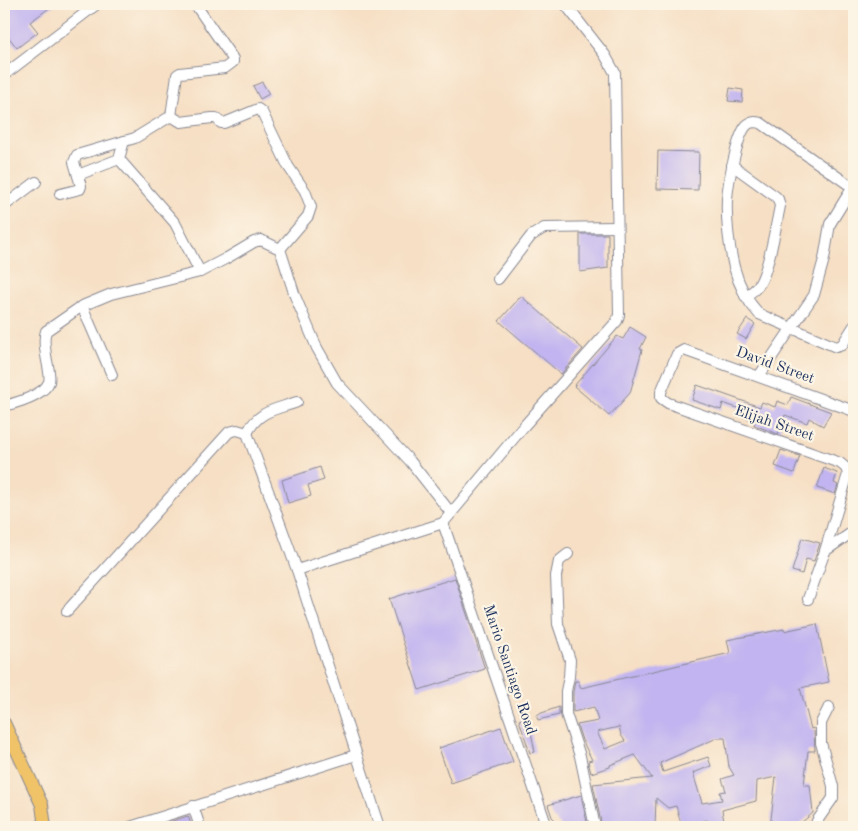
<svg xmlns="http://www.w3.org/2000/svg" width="858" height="831" viewBox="0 0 858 831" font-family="'Old Standard TT',serif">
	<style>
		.building { fill: #c1b4f0; fill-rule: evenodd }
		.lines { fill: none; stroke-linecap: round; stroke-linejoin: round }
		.minor-casing { stroke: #888791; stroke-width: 12 }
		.major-casing { stroke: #888791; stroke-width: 14 }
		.minor { stroke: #fff; stroke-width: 10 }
		.major { stroke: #f0c369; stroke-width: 12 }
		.labels { text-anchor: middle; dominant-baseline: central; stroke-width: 4.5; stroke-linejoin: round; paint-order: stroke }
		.street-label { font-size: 15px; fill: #1b2f5e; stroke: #fcf5e5 }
	</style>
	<rect width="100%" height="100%" fill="#fcf5e5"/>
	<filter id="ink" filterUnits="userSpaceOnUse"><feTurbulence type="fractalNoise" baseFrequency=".02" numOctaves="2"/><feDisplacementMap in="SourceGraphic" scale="10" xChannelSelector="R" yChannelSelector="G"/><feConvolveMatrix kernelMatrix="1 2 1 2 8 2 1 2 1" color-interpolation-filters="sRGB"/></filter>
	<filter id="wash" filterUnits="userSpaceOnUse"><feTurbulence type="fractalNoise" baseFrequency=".0096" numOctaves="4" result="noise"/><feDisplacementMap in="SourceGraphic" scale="20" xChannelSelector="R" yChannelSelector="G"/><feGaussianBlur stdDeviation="1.12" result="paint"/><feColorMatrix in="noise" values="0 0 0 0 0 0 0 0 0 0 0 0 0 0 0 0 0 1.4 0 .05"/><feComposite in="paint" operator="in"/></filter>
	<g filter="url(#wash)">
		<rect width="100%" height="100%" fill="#f6dfc4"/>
		<g id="blocks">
			<g class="building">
				<path d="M4,4h51l-25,18 8,10 -21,16 -13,-17z"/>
				<path d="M262,82l7,12 -9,5 -7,-13z"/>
				<path d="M730,88l13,2 -1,12 -14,-1z"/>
				<path d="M658,151l41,1 -1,38 -41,-1z"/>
				<path d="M580,234h28v34l-28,4z"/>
				<path d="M521,296l62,53 -22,25 -62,-53z"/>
				<path d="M747,319l8,5 -9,15 -9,-5z"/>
				<path d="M630,327l16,10 -6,12 2,1 -12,43 -21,23 -35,-30 43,-50 6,3z"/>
				<path d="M697,385l63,22 2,-5 13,5 2,-6 11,4 3,-8 40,15 -8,14 -14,-8 -2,5 -22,-8 -7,19 -24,-9 1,-4 -17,-6 2,-6 -17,-6 -2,7 -29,-10z"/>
				<path d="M781,450l19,6 -6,17 -19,-7z"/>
				<path d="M320,467l4,13 -16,5 3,11 -23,7 -6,-23z"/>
				<path d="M824,468l13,5 -3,10 4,2 -3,9 -18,-6z"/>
				<path d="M802,538l18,5 -6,18 -8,-2 -4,15 -10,-3z"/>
				<path d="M455,578l30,91 -66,21 -30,-91z"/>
				<path d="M817,624l12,58 -29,6 11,41 2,-1 1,4 1,19h-7l-4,34h6l3,28 -17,14h-26l6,-50 -19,4 -1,20 -34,9 3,17h-17l-1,-7 -25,7 -6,-21 -8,2 -12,-10 -1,29h-53l-9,-43 59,-6 -17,-23 -25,10v2l-19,6 -3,-12 4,-1 -10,-20 -5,-15 21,-4 -4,-14 -21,5v-20l2,-11h3l3,7 149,-35 -3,-13 57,-11v2zM619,727l2,8 4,6 -20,8 -8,-17zM717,738h8l4,29 5,8 -12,4 4,12 -6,1 2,8 -20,3 -9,-30 18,-7 -3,-9 -45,15 -3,-9z"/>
				<path d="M559,707v8l-21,5 -2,-5z"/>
				<path d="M528,717l7,35 -5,1 -11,-33z"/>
				<path d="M501,727l12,35 -62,21 -12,-35z"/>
				<path d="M581,795l7,32h-26l-10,-10 -4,-12z"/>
				<path d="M188,816l4,11h-35l-1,-1z"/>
			</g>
		</g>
	</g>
	<g filter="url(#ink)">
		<use href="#blocks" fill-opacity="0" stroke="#888791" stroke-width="1"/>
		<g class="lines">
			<g class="minor-casing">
				<g id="minor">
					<path d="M4,75l93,-71"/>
					<path d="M171,116l6,-41 3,-2 45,-5 8,-6v-3l-38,-55"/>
					<path d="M119,159l56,64 25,49"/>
					<path d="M732,165l43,31 3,3 2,7c-4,19 -11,62 -20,77 -4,7 -9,10 -15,13"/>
					<path d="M78,175l41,-16 5,-18"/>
					<path d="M852,187l-91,-64c-5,-1 -10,-2 -14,2 -10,9 -19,59 -20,74 -1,20 2,48 7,68 5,19 12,33 25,47l77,33 6,-2 12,-19"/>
					<path d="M60,194l20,-5 1,-3 -7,-24 3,-7 58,-17 36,-22 10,6 31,-4h4l5,5h3l34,-14 4,3 26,54 17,25 6,16 -3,9 -28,33"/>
					<path d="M4,206l32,-24"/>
					<path d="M498,279l33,-43 13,-8 73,-1"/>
					<path d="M82,306l30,69"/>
					<path d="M759,376l55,-81 10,-36 6,-35 24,-39"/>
					<path d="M4,406c12,-3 40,-11 45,-24 2,-7 -2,-19 -3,-27 -1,-8 -3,-16 0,-24l36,-25 29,-12 89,-22 27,-14 27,-16 7,-2 19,9 15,47 22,52 20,35 73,78 41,52"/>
					<path d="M247,433c12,-23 28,-23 50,-31"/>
					<path d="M443,523l104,304"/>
					<path d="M825,551l29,-20"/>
					<path d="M568,554l-9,7 -3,15 2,48 12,36 -1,17 -3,14v23l14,42 15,71"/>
					<path d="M297,570l146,-47 81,-97 93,-105 2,-6 -4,-242 -10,-18 -40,-51"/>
					<path d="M808,599l17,-48 23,-77 -2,-6 -6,-5 -172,-60 -7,-5v-6l16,-38 7,-4 170,61"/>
					<path d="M67,611l162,-179 8,-2 10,3 50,137 83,257"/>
					<path d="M193,806l7,21"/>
					<path d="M130,827l226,-72"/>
					<path d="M815,827l2,-6 16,-23v-12l-12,-43v-20l8,-16"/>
				</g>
			</g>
			<g class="major-casing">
				<path id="major" d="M4,723l38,82 3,22"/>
			</g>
			<use href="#minor" class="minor"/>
			<use href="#major" class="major"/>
		</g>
	</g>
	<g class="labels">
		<g class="street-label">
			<text transform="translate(775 366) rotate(20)">David Street</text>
			<text transform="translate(774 424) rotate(19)">Elijah Street</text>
			<text transform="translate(509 670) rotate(71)">Mario Santiago Road</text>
		</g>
	</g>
	<rect width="858" height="831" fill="none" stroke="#fcf5e5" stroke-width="20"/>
</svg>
